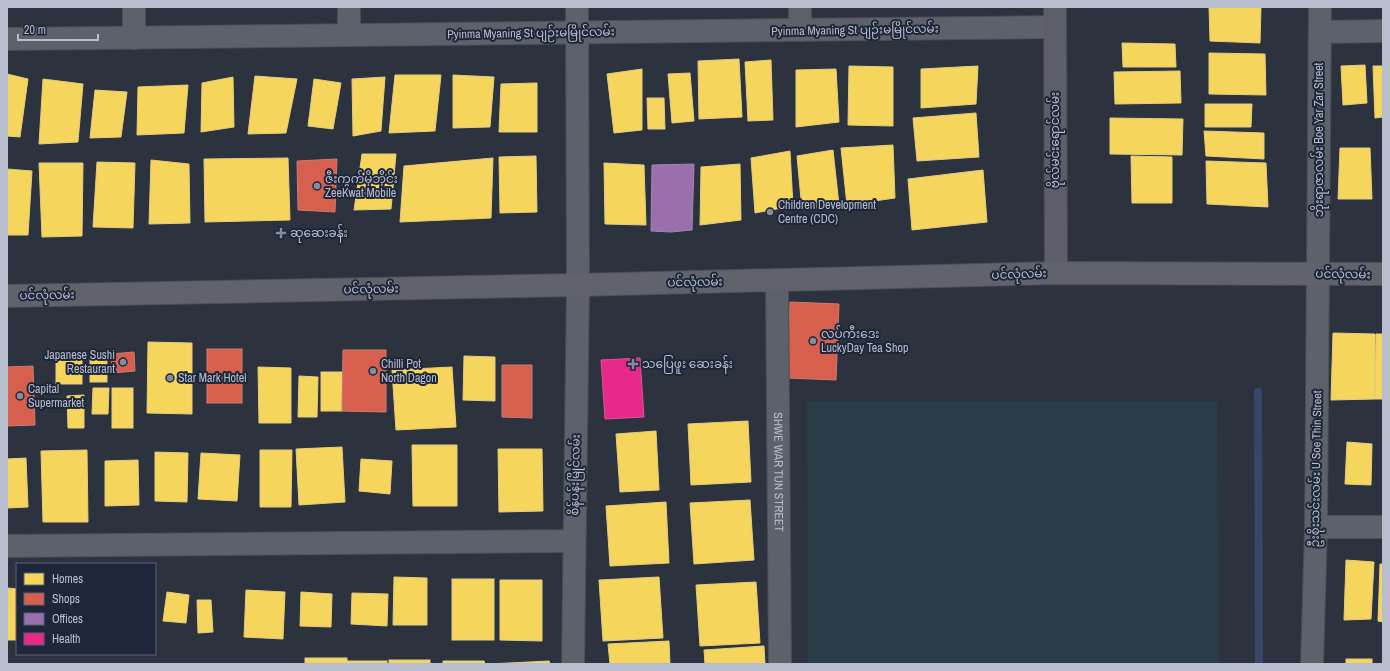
<svg xmlns="http://www.w3.org/2000/svg" width="1390" height="671" viewBox="0 0 1390 671" font-family="'Archivo Narrow','Noto Sans Myanmar',sans-serif">
	<style>
		.green { fill: #283d45 }
		.homes { fill: #f6d55c; stroke: #e3ce7e }
		.shops { fill: #d6604d; stroke: #cd7c74 }
		.offices { fill: #9970ab; stroke: #a287b6 }
		.health { fill: #e7298a; stroke: #d9559e }
		.lines { fill: none; stroke-linecap: round; stroke-linejoin: round }
		.stream { stroke: #374669; stroke-width: 8 }
		.street-casing { stroke: #494d57; stroke-width: 24 }
		.secondary-casing { stroke: #494d57; stroke-width: 24 }
		.primary-casing { stroke: #4a4f5a; stroke-width: 24 }
		.street { stroke: #5d616b; stroke-width: 22 }
		.secondary { stroke: #5c5f69; stroke-width: 22 }
		.primary { stroke: #60636c; stroke-width: 22 }
		.poi-dot { fill: #878c9c; stroke: #1e273a; stroke-width: 1.5 }
		.labels { text-anchor: middle; dominant-baseline: central; stroke-width: 4; stroke-linejoin: round; paint-order: stroke }
		.street-label { font-size: 12px; fill: #b8bdce; stroke: #1e273a }
		.poi-label { font-size: 12px; fill: #b8bdce; stroke: #1e273a; text-anchor: start }
	</style>
	<rect width="100%" height="100%" fill="#2c323e"/>
	<path class="green" d="M807,401h410l2,263h-411z"/>
	<g class="homes">
		<path d="M1209,7h52l-1,36 -50,-2z"/>
		<path d="M1122,43l53,1 1,23h-53z"/>
		<path d="M1209,53l56,1 1,41 -57,-1z"/>
		<path d="M739,59l3,58 -43,2 -1,-58z"/>
		<path d="M771,60l2,60 -25,1 -3,-59z"/>
		<path d="M1365,65l2,38 -24,2 -2,-39z"/>
		<path d="M849,66l44,1v59l-45,-1z"/>
		<path d="M978,66l-2,38 -55,4v-39z"/>
		<path d="M1373,66h10v51l-8,1z"/>
		<path d="M642,69v61l-28,3 -7,-59z"/>
		<path d="M836,69l3,53 -43,5v-57z"/>
		<path d="M1180,71l1,32 -66,1 -1,-32z"/>
		<path d="M690,73l4,48 -22,2 -4,-49z"/>
		<path d="M7,74l21,5 -8,58 -13,-1z"/>
		<path d="M395,75h46l-6,56 -46,2z"/>
		<path d="M453,75l41,2 -4,50 -37,1z"/>
		<path d="M255,76l42,3 -11,54 -38,1z"/>
		<path d="M233,77l1,50 -33,5 1,-49z"/>
		<path d="M385,77l-4,54 -28,5 -1,-57z"/>
		<path d="M43,79l40,5 -5,58 -39,2z"/>
		<path d="M314,79l27,4 -8,46 -25,-3z"/>
		<path d="M537,83v49h-38l2,-48z"/>
		<path d="M188,85l-4,48 -47,2 1,-48z"/>
		<path d="M95,90l32,2 -6,45 -31,1z"/>
		<path d="M647,98h17l1,31h-17z"/>
		<path d="M1205,104h47l-1,23h-46z"/>
		<path d="M976,113l3,44 -62,4 -4,-43z"/>
		<path d="M1110,118l73,1 -1,36 -72,-1z"/>
		<path d="M1204,131l60,2v26l-58,-3z"/>
		<path d="M893,145l2,53 -48,7 -6,-57z"/>
		<path d="M1340,148h30l2,51h-34z"/>
		<path d="M833,150l6,55 -37,5 -5,-54z"/>
		<path d="M790,151l3,55 -38,7 -4,-55z"/>
		<path d="M362,154h34l-5,55 -37,1z"/>
		<path d="M536,156l1,56 -37,1 -1,-56z"/>
		<path d="M1131,156l41,1v46h-40z"/>
		<path d="M288,158l2,62 -85,2 -1,-63z"/>
		<path d="M493,158l-2,60 -91,4 4,-56z"/>
		<path d="M151,160l38,4 1,59 -41,1z"/>
		<path d="M1206,161l60,2 2,44 -61,-3z"/>
		<path d="M97,162l38,1 -2,65 -40,-1z"/>
		<path d="M39,163h44l-1,73 -40,1z"/>
		<path d="M604,163l40,2 2,60 -41,-1z"/>
		<path d="M740,164l1,56 -41,5 1,-58z"/>
		<path d="M7,169l25,2 -4,64h-21z"/>
		<path d="M983,170l4,52 -75,8 -4,-51z"/>
		<path d="M1333,333l42,1v65l-44,1z"/>
		<path d="M1376,334h7v65h-8z"/>
		<path d="M148,342l44,1v71l-45,-1z"/>
		<rect x="90" y="353" width="17" height="29"/>
		<path d="M464,356l31,1v44l-32,-1z"/>
		<rect x="56" y="358" width="26" height="26"/>
		<path d="M258,367l33,1v55h-32z"/>
		<path d="M452,367l4,60 -60,3 -4,-60z"/>
		<rect x="321" y="372" width="21" height="39"/>
		<path d="M299,376l19,1 -1,40h-19z"/>
		<path d="M93,388h16l-1,26h-16z"/>
		<rect x="112" y="388" width="21" height="40"/>
		<path d="M84,395v33h-16l-1,-32z"/>
		<path d="M748,421l3,61 -60,3 -3,-61z"/>
		<path d="M656,431l3,59 -39,2 -4,-58z"/>
		<path d="M1347,442l25,2 -1,41 -26,-1z"/>
		<path d="M412,445h45v61h-44z"/>
		<path d="M342,447l3,55 -46,3 -3,-56z"/>
		<path d="M498,449h44l1,62 -44,1z"/>
		<path d="M87,450l1,72h-45l-2,-71z"/>
		<path d="M260,450h32l-1,57h-31z"/>
		<path d="M155,452l33,1 -1,49 -32,-1z"/>
		<path d="M201,453l39,2 -3,46 -39,-2z"/>
		<path d="M26,458l2,49 -21,1v-49z"/>
		<path d="M361,459l31,2 -2,33 -31,-3z"/>
		<path d="M138,460l1,45 -34,1v-45z"/>
		<path d="M750,500l4,60 -60,4 -4,-61z"/>
		<path d="M666,502l3,61 -59,3 -4,-60z"/>
		<path d="M1346,560l28,2 -3,57 -27,1z"/>
		<path d="M1380,564h3v58l-5,-1z"/>
		<path d="M394,577l33,1v47h-34z"/>
		<path d="M659,577l4,61 -60,3 -4,-61z"/>
		<rect x="452" y="579" width="42" height="61"/>
		<path d="M500,580h42v61l-42,-1z"/>
		<path d="M756,582l4,61 -60,3 -4,-61z"/>
		<path d="M8,588l9,1v51h-10z"/>
		<path d="M246,590l39,2 -2,47 -39,-2z"/>
		<path d="M167,592l22,3 -3,28 -23,-2z"/>
		<path d="M301,592l31,2 -1,33 -31,-1z"/>
		<path d="M352,593l36,1 -1,32 -36,-2z"/>
		<path d="M197,600h14l2,32 -15,1z"/>
		<path d="M669,641l1,23h-60l-2,-20z"/>
		<path d="M764,646l1,18h-60l-1,-14z"/>
		<rect x="305" y="658" width="42" height="6"/>
		<rect x="1346" y="659" width="26" height="5"/>
		<rect x="389" y="660" width="41" height="4"/>
		<rect x="345" y="661" width="42" height="3"/>
		<path d="M443,661h41l1,3h-42z"/>
		<path d="M549,661l1,3h-61z"/>
	</g>
	<g class="shops">
		<path d="M337,159l-2,53 -37,-2 -1,-49z"/>
		<path d="M790,302l49,2 -3,76 -49,-2z"/>
		<rect x="207" y="349" width="35" height="54"/>
		<path d="M343,350h43v62l-44,-1z"/>
		<path d="M134,352l1,19 -23,2 -1,-19z"/>
		<path d="M502,365h30v53l-30,-1z"/>
		<path d="M33,366l2,59 -28,1v-59z"/>
	</g>
	<path class="offices" d="M694,164l-2,66 -21,2 -20,-1 1,-66z"/>
	<path class="health" d="M640,358l4,59 -39,2 -4,-59z"/>
	<g class="lines">
		<path class="stream" d="M1258,392l1,272"/>
		<g class="street-casing">
			<g id="street">
				<path d="M349,7v28"/>
				<path d="M800,7v23"/>
				<path d="M1320,32l63,-1"/>
				<path d="M134,38v-31"/>
				<path d="M7,39l1048,-12"/>
				<path id="s1" d="M777,280l3,384"/>
				<path d="M1316,527h67"/>
				<path d="M7,546l567,-5"/>
				<path d="M573,664l5,-379 -1,-278"/>
				<path d="M1312,664l4,-137 4,-520"/>
			</g>
		</g>
		<g class="secondary-casing">
			<path id="secondary" d="M1055,7l1,266"/>
		</g>
		<g class="primary-casing">
			<path id="primary" d="M7,296l571,-11 478,-12 327,1"/>
		</g>
		<use href="#street" class="street"/>
		<use href="#secondary" class="secondary"/>
		<use href="#primary" class="primary"/>
	</g>
	<g class="poi-dot">
		<circle cx="317" cy="186" r="4"/>
		<circle cx="770" cy="212" r="4"/>
		<path d="M279 227h4v4h4v4h-4v4h-4v-4h-4v-4h4z"/>
		<circle cx="813" cy="341" r="4"/>
		<circle cx="123" cy="362" r="4"/>
		<path d="M631 358h4v4h4v4h-4v4h-4v-4h-4v-4h4z"/>
		<circle cx="373" cy="371" r="4"/>
		<circle cx="170" cy="378" r="4"/>
		<circle cx="20" cy="396" r="4"/>
	</g>
	<g class="labels">
		<g class="street-label">
			<text transform="translate(855 30) rotate(-1)">Pyinma Myaning St ပျဉ်းမမြိုင်လမ်း</text>
			<text transform="translate(531 33) rotate(-1)">Pyinma Myaning St ပျဉ်းမမြိုင်လမ်း</text>
			<text transform="translate(1055 140) rotate(-90)">ဗိုလ်မင်းရောင်လမ်း</text>
			<text transform="translate(1319 140) rotate(-90)">ဘိုးရာဇာလမ်း Boe Yar Zar Street</text>
			<text transform="translate(1019 274) rotate(-2)">ပင်လုံလမ်း</text>
			<text transform="translate(1343 274) rotate(1)">ပင်လုံလမ်း</text>
			<text transform="translate(695 282) rotate(-1)">ပင်လုံလမ်း</text>
			<text transform="translate(371 289) rotate(-1)">ပင်လုံလမ်း</text>
			<text transform="translate(47 295) rotate(-1)">ပင်လုံလမ်း</text>
			<text transform="translate(1316 469) rotate(-89)">ဦးစိုးသင်းလမ်း U Soe Thin Street</text>
			<text stroke="none"><textPath href="#s1" startOffset="192">SHWE WAR TUN STREET</textPath></text>
			<text transform="translate(575 475) rotate(-89)">စိန်ပန်းမြိုင်လမ်း</text>
		</g>
		<g class="poi-label">
			<text x="325" y="179">ဇီးကွက်မိုဘိုင်း<tspan x="325" dy="14">ZeeKwat Mobile</tspan></text>
			<text x="778" y="205">Children Development<tspan x="778" dy="14">Centre (CDC)</tspan></text>
			<text x="290" y="233">ဆုဆေးခန်း</text>
			<text x="821" y="334">လပ်ကီးဒေး<tspan x="821" dy="14">LuckyDay Tea Shop</tspan></text>
			<text x="115" y="355" text-anchor="end">Japanese Sushi<tspan x="115" dy="14">Restaurant</tspan></text>
			<text x="381" y="364">Chilli Pot<tspan x="381" dy="14">North Dagon</tspan></text>
			<text x="642" y="364">သပြေဖူး ဆေးခန်း</text>
			<text x="178" y="378">Star Mark Hotel</text>
			<text x="28" y="389">Capital<tspan x="28" dy="14">Supermarket</tspan></text>
		</g>
	</g>
	<rect width="1390" height="671" fill="none" stroke="#b8bdce" stroke-width="16"/>
	<rect x="16" y="563" width="140" height="92" fill="#1e273a" stroke="#5c6375"/>
	<rect x="24" y="573" width="20" height="12" fill="#f6d55c" stroke="#5c6375"/>
	<text x="52" y="583" font-size="12" fill="#b8bdce">Homes</text>
	<rect x="24" y="593" width="20" height="12" fill="#d6604d" stroke="#5c6375"/>
	<text x="52" y="603" font-size="12" fill="#b8bdce">Shops</text>
	<rect x="24" y="613" width="20" height="12" fill="#9970ab" stroke="#5c6375"/>
	<text x="52" y="623" font-size="12" fill="#b8bdce">Offices</text>
	<rect x="24" y="633" width="20" height="12" fill="#e7298a" stroke="#5c6375"/>
	<text x="52" y="643" font-size="12" fill="#b8bdce">Health</text>
	<path d="M18 34v6h80v-6" fill="none" stroke="#b8bdce" stroke-width="2"/>
	<text x="24" y="34" font-size="12" fill="#b8bdce" stroke="#1e273a" stroke-width="3" paint-order="stroke">20 m</text>
</svg>
